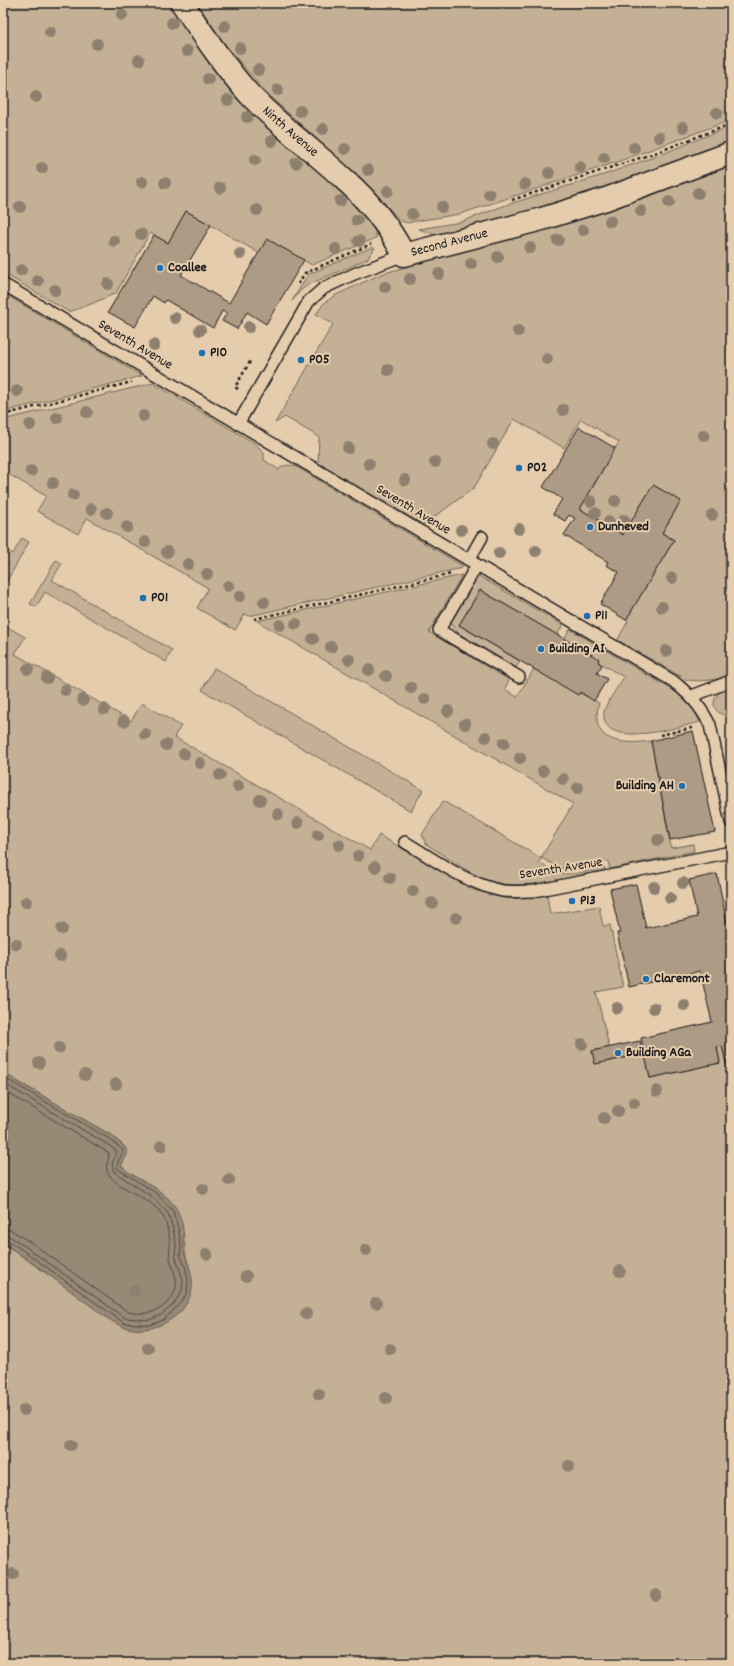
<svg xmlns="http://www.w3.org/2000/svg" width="734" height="1666" viewBox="0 0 734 1666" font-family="Dekko,sans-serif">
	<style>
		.green { fill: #c4b095; stroke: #706658 }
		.water { fill: #988976; stroke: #665d52 }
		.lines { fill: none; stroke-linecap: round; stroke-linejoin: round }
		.shore { stroke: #4e4840; stroke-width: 1 }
		.building { fill: #ad9b85; stroke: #1c1c1c }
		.lane-casing { stroke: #1c1c1c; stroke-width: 14 }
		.street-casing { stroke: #1c1c1c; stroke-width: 25 }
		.path { stroke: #1c1c1c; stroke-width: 2.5; stroke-dasharray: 3 3; stroke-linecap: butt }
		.lane { stroke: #e5ccad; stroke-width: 11 }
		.street { stroke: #e5ccad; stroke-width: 22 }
		.tree { fill: #8e806e }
		.poi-dot { fill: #1f6fb2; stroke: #e5ccad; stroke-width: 1.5 }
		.labels { text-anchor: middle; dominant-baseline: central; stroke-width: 4; stroke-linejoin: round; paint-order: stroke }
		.street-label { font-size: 14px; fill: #1c1c1c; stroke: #e5ccad }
		.poi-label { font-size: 14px; font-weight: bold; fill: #1c1c1c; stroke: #e5ccad; text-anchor: start }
	</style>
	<rect width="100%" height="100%" fill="#e5ccad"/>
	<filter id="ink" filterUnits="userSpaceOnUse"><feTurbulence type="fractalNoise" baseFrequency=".025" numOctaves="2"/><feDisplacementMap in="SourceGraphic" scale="8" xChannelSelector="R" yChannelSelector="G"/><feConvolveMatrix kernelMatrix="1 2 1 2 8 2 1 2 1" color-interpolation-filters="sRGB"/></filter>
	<g filter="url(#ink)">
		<g class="green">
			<path d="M3,3h167c21,36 44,71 73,101 31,30 67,56 98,87 11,11 35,31 35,47l-64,27 -45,-26 -8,14 -73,-42 -18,32 -18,-10 -34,60 -25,11 -22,8 -66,-39z"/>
			<path d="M197,3h534v117l-111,41 -160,53 -44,7 -8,2 -7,-2 -45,-47 -88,-79 -46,-54z"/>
			<path d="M731,126v16l-117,44 -76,23 -103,26 -16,-6 42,-7 42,-16 100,-31 59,-21z"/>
			<path d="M731,164v511c-15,5 -29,7 -44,5l-68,-39 -1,-2 10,-18 -2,-1 48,-80 -12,-7 18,-32 -27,-16 -30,50 -43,-26 39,-67 -38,-23 -17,29 -50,-29 -40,69 -51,37 -105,-62 1,-26 -34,-20 -10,6 58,-99 -17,-10 8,-11 12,-8 45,-21 224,-63 60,-21z"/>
			<path d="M370,248h5l-8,11 -59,26 -8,6 -8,10 12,-20 5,-7z"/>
			<path d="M3,293l139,83 -139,36z"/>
			<path d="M153,383l103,61 8,9v7l15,10c3,-6 10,-5 16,-4l168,100 -1,2 -213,48 -4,-2 -10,16 -38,-22 11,-20 -121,-70 -9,16 -41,-23 9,-15 -43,-25v-51z"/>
			<path d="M22,538l7,4 -26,46v-40l10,6z"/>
			<path d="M56,560l6,3 -10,17 120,70 -6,12 -121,-70 -9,15 -6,-3z"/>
			<path d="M462,575l-33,57 80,48 -4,9 12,8 17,-28 65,34c-11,40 23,42 52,38l20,107 22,-4 1,7 -84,18 -2,-8 -40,8 -8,-1 -19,-10 -2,5c28,17 34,11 65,4l1,3c-34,7 -82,22 -115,11 -23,-8 -44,-25 -64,-37l-4,-9 21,-34 98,57 32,-54 -316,-183z"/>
			<path d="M477,575l86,50 -6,10 -77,-45 -21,35 61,36 -4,7 -59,-36 -5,-6 -2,-6z"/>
			<path d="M6,626l19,11 -10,17 116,67 11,-18 39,23 -7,11 196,113 9,-15 95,55 33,9 40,-4 3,19 49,-8 4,20 7,-1 13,62 -27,5 13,55 -17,4 3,13 50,-10 5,24 70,-15 -3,-16 5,-1 9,38v579h-728v-420l120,84 19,2 49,-36c0,-4 1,-9 1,-13 -1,-14 -8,-21 -7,-36l-64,-78 6,-11 -3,-9 -13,-11 -108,-62v-441z"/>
			<path d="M570,629l106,63 17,16 7,14c-19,4 -100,30 -96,-10 1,-8 15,-26 20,-35l-26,-15 1,-3 -35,-20z"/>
			<path d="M214,668l209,122 -12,21 -209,-121z"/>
			<path d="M731,687v29c-12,1 -22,-10 -14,-21 3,-4 9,-6 14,-8z"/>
		</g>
		<path class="water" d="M3,1073l108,62 13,11 4,6 -7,14c17,16 42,21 55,42 8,13 8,30 8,44 1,4 3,8 4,12 3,8 6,20 3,29 -7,27 -44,44 -69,33 -14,-5 -26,-17 -38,-25 -27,-20 -53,-40 -81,-58z"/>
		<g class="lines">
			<g class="shore">
				<path d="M3,1077l105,61 15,12c0,7 -8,11 -5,19l38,24 17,18 5,17 3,16 -1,11 5,11 3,14 -1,13 -5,8 -12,13 -7,6 -13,5 -26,-2 -100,-72 -17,-11h-4"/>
				<path d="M3,1083l102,60 12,8 -5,13 2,8 39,25 15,16 5,16 3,15 -1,11 8,25 -1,11 -9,14 -12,10 -12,5 -24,-2 -99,-71 -17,-11 -6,-1"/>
				<path d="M3,1090l106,63c0,8 -6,15 1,23 12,16 41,20 53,40 4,8 7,21 7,30 0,4 -1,8 0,12 5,19 13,28 -3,45 -11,11 -24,12 -39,9l-98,-70 -19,-12 -8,-1"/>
			</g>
		</g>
		<g class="building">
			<path d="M186,211l25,14 -30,50 48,28 38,-64 37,21 -38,64 -19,-12 -10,17 -15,-8 5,-8 -5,-2 -9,17 -47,-28 -2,3 -11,-7 -18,31 -27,-15 46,-77 14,8z"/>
			<path d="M579,427l36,21 -35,61 43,26 30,-50 28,16 -19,32 12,7 -48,80 -26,-16 19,-32 -13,-7 2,-3 -44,-27 11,-17 -6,-3 -4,6 -12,-7 9,-15 -19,-12z"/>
			<path d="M480,590l119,69 -1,3 4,3 -5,8 10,6 -13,22 -14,-9 -2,3 -119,-70z"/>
			<path d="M693,731l22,101 -45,8 -19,-99z"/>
			<path d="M717,874l10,49 4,-1v162l-9,-38 -5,1 3,16 -70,15 -9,-40 71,-16 -12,-51 -71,16 -12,-54h3l-10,-44 26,-5 10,44 51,-11 -8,-37z"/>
			<path d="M640,1041l3,13 -48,10 -3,-13z"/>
		</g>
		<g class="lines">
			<g class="lane-casing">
				<g id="lane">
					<path d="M3,284l670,397c17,14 27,24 37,44l21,97"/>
					<path d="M238,424l71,-123 15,-13 30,-14 50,-19"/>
					<path d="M469,560l13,-23"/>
					<path d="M477,565l-38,65 80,47"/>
					<path d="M692,696l39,-15"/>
					<path d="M405,842c30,18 64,43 98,49 10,1 21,0 31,0l197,-39"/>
				</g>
			</g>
			<g class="street-casing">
				<g id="street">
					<path id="s1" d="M182,3c21,31 42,63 67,91 29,31 64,56 95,85 25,22 45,47 60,76l138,-36 64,-20 125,-46"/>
				</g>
			</g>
			<g class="path">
				<path d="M512,200l140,-46 79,-30"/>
				<path d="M298,284l7,-11 66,-29"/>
				<path d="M238,389l-3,-2 16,-27"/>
				<path d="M3,415l129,-33"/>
				<path d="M254,619l197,-45"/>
				<path d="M660,735l32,-7"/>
			</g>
			<use href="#lane" class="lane"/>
			<use href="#street" class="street"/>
		</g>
		<g class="tree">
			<circle cx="122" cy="15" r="6"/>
			<circle cx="172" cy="23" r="6"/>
			<circle cx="225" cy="26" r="6"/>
			<circle cx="50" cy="32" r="6"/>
			<circle cx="97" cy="44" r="6"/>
			<circle cx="240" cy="48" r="6"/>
			<circle cx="187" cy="51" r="6"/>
			<circle cx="139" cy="60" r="6"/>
			<circle cx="258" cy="70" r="6"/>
			<circle cx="208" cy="79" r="6"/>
			<circle cx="278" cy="90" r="6"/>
			<circle cx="36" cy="97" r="6"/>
			<circle cx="228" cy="100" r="6"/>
			<circle cx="300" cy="111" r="6"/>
			<circle cx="717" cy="113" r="6"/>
			<circle cx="247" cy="117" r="6"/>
			<circle cx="683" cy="127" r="6"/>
			<circle cx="323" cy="129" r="6"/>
			<circle cx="659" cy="137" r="6"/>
			<circle cx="272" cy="141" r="6"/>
			<circle cx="634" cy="148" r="6"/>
			<circle cx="345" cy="149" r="6"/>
			<circle cx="604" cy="158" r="6"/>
			<circle cx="255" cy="160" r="6"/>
			<circle cx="296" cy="163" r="6"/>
			<circle cx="580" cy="167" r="6"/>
			<circle cx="42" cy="168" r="6"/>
			<circle cx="368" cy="170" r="6"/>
			<circle cx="549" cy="173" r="6"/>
			<circle cx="142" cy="182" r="6"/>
			<circle cx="165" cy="183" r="6"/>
			<circle cx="525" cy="184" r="6"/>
			<circle cx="220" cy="188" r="6"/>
			<circle cx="388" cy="191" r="6"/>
			<circle cx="698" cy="193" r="6"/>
			<circle cx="489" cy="194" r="6"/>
			<circle cx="340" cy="201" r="6"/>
			<circle cx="669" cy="202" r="6"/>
			<circle cx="20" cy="207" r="6"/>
			<circle cx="442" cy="207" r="6"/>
			<circle cx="257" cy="210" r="6"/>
			<circle cx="641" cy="211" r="6"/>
			<circle cx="412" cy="214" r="6"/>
			<circle cx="357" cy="220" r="6"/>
			<circle cx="610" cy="221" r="6"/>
			<circle cx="583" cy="230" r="6"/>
			<circle cx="141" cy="234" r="6"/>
			<circle cx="558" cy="240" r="6"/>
			<circle cx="114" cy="241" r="6"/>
			<circle cx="359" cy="241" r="6"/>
			<circle cx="530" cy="248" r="6"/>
			<circle cx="336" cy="249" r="6"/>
			<circle cx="240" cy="254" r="6"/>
			<circle cx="498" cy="257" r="6"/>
			<circle cx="471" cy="264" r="6"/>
			<circle cx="21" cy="270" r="6"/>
			<circle cx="439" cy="274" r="6"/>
			<circle cx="410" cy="279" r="6"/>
			<circle cx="38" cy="281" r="6"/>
			<circle cx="108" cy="284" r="6"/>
			<circle cx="385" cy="287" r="6"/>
			<circle cx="55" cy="290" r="6"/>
			<circle cx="175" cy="318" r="6"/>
			<circle cx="249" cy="327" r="6"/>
			<circle cx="200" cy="330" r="6"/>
			<circle cx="518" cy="331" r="6"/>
			<circle cx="154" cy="345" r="6"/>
			<circle cx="547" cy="359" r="6"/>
			<circle cx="388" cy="370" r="6"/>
			<circle cx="17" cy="391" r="6"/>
			<circle cx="563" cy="410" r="6"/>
			<circle cx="87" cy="412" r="6"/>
			<circle cx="143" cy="416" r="6"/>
			<circle cx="57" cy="418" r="6"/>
			<circle cx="30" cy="425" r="6"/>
			<circle cx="704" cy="435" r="6"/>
			<circle cx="493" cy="444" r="6"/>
			<circle cx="348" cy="448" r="6"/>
			<circle cx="435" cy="462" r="6"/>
			<circle cx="369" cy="464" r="6"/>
			<circle cx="31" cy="471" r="6"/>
			<circle cx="405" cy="480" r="6"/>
			<circle cx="53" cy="483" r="6"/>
			<circle cx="73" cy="495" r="6"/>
			<circle cx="591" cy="501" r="6"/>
			<circle cx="615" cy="501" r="6"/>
			<circle cx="91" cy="509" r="6"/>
			<circle cx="107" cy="513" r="6"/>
			<circle cx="595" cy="513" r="6"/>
			<circle cx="712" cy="515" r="6"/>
			<circle cx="624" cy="520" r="6"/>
			<circle cx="609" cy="522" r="6"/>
			<circle cx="127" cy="527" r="6"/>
			<circle cx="519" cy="529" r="6"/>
			<circle cx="461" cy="530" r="6"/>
			<circle cx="145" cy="542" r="6"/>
			<circle cx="536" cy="551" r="6"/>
			<circle cx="167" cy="552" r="6"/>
			<circle cx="499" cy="553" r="6"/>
			<circle cx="188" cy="564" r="6"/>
			<circle cx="207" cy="574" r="6"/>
			<circle cx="672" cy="578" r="6"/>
			<circle cx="228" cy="586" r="6"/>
			<circle cx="240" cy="596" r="6"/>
			<circle cx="264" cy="602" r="6"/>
			<circle cx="662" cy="607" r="6"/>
			<circle cx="296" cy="624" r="6"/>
			<circle cx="280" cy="625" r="6"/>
			<circle cx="313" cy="639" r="6"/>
			<circle cx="331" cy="647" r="6"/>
			<circle cx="666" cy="651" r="6"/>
			<circle cx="349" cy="659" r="6"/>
			<circle cx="28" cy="669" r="6"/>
			<circle cx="369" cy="670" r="6"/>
			<circle cx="386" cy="676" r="6"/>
			<circle cx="47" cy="678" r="6"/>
			<circle cx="411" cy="688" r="6"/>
			<circle cx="65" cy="690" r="6"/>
			<circle cx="425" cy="699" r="6"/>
			<circle cx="83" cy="700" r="6"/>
			<circle cx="104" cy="709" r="6"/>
			<circle cx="448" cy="711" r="6"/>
			<circle cx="124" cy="721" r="6"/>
			<circle cx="465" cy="724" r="6"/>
			<circle cx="145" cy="734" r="6"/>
			<circle cx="486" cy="737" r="6"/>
			<circle cx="504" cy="743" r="6"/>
			<circle cx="166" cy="745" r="6"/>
			<circle cx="184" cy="754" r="6"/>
			<circle cx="520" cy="758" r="6"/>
			<circle cx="200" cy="763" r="6"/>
			<circle cx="543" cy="771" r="6"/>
			<circle cx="220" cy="775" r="6"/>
			<circle cx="563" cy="779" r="6"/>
			<circle cx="238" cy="786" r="6"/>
			<circle cx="578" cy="788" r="6"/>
			<circle cx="260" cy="800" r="6"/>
			<circle cx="278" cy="814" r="6"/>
			<circle cx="298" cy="823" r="6"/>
			<circle cx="318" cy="835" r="6"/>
			<circle cx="658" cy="840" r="6"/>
			<circle cx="339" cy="845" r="6"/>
			<circle cx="358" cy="856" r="6"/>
			<circle cx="375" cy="867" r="6"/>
			<circle cx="390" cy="878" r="6"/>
			<circle cx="683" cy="883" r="6"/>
			<circle cx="654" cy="887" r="6"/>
			<circle cx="413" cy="891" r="6"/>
			<circle cx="670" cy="898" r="6"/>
			<circle cx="26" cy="902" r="6"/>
			<circle cx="432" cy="903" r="6"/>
			<circle cx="456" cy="918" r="6"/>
			<circle cx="62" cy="929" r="6"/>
			<circle cx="16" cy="944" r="6"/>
			<circle cx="60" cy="956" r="6"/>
			<circle cx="684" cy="1005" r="6"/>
			<circle cx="617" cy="1008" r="6"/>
			<circle cx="654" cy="1008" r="6"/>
			<circle cx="582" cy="1044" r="6"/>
			<circle cx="59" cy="1048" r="6"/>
			<circle cx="39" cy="1063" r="6"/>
			<circle cx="85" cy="1075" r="6"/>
			<circle cx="116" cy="1084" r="6"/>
			<circle cx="657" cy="1091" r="6"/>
			<circle cx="634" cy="1103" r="6"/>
			<circle cx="618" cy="1111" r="6"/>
			<circle cx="604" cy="1118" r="6"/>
			<circle cx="161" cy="1146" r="6"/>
			<circle cx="229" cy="1180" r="6"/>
			<circle cx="203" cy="1189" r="6"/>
			<circle cx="366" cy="1250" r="6"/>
			<circle cx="207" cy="1254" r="6"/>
			<circle cx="620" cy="1271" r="6"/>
			<circle cx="246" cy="1276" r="6"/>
			<circle cx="134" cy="1291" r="6"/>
			<circle cx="376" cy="1303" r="6"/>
			<circle cx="306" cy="1314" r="6"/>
			<circle cx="148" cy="1348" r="6"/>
			<circle cx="390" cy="1349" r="6"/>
			<circle cx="319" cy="1394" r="6"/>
			<circle cx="386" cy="1398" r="6"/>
			<circle cx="24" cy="1410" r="6"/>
			<circle cx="71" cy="1445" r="6"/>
			<circle cx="569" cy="1466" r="6"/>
			<circle cx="13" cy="1574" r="6"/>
			<circle cx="656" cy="1595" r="6"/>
		</g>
	</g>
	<g class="poi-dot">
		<circle cx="160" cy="268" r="4"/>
		<circle cx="202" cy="353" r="4"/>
		<circle cx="301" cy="360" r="4"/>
		<circle cx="519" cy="468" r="4"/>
		<circle cx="590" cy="527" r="4"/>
		<circle cx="143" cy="598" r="4"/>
		<circle cx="587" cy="616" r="4"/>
		<circle cx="541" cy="649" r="4"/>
		<circle cx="682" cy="786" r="4"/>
		<circle cx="572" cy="901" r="4"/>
		<circle cx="646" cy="979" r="4"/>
		<circle cx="618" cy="1053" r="4"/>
	</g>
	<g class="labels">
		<g class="street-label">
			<text stroke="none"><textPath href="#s1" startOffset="169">Ninth Avenue</textPath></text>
			<text stroke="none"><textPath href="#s1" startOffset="385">Second Avenue</textPath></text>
			<text transform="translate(135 345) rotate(31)">Seventh Avenue</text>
			<text transform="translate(413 510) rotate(31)">Seventh Avenue</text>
			<text transform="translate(561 869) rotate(-9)">Seventh Avenue</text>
		</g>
		<g class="poi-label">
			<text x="168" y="268">Coallee</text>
			<text x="210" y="353">P10</text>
			<text x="309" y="360">P05</text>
			<text x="527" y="468">P02</text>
			<text x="598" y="527">Dunheved</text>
			<text x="151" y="598">P01</text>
			<text x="595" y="616">P11</text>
			<text x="549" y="649">Building AI</text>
			<text x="674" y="786" text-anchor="end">Building AH</text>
			<text x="580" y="901">P13</text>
			<text x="654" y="979">Claremont</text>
			<text x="626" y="1053">Building AGa</text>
		</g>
	</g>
	<rect width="734" height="1666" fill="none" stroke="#e5ccad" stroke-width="16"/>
	<rect x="8" y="8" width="718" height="1650" fill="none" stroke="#1c1c1c" stroke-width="1.5" filter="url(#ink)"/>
</svg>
